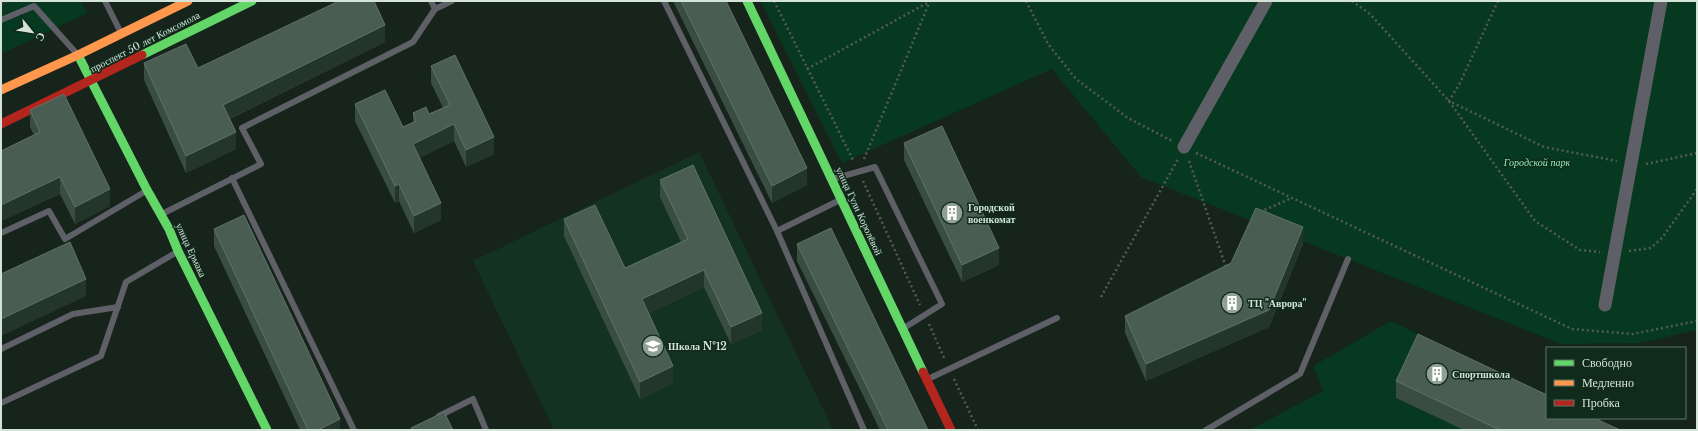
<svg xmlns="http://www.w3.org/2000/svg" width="1698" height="431" viewBox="0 0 1698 431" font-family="'Libre Baskerville',serif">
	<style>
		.built { fill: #133320 }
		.green { fill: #063920 }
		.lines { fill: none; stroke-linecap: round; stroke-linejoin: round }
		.path { stroke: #545a5a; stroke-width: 2.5; stroke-dasharray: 2 3; stroke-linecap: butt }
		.lane { stroke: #5f6067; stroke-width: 6 }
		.street { stroke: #5f6067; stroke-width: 13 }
		.fast { stroke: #63d668; stroke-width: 9 }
		.slow { stroke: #ff974d; stroke-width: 9 }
		.jam { stroke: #b3261e; stroke-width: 9 }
		.wall { fill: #3a4d42 }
		.shaded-wall { fill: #24362c }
		.building { fill: #4a5d52; stroke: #607267 }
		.labels { text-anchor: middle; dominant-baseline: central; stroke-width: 3; stroke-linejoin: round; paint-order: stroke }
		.street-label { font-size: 10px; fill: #d3e3d8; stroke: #102a1b }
		.park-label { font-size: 10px; font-style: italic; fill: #90efb5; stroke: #102a1b }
		.poi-label { font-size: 10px; font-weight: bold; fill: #d3e3d8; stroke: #102a1b; text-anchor: start }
	</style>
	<rect width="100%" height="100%" fill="#16241c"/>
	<path class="built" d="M699,152l134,278h-279l-81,-169z"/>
	<g class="green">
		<path d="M1,1h80l6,12 -86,41z"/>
		<path d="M761,1h936v329l-57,13 -79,1 -420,-167 -89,-108 -210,94z"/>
		<path d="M1391,321l156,76v21l68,12h-365l73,-39 -10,-25z"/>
	</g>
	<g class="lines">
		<g class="path">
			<path d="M774,1l80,161"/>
			<path d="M1026,1l22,43 28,35 52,39 44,23"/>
			<path d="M1352,1l18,13 79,87 86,120 45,29 20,2"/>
			<path d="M1498,1l-39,84 -10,16 95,46 73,14"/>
			<path d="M807,69l122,-67"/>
			<path d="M1196,153l376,176 61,5 64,-13"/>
			<path d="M864,159l66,-158"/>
			<path d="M1189,161l37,106"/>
			<path d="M1646,164l51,-11"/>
			<path d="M863,181l57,124"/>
			<path d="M1260,212l32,-14"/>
			<path d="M1629,251l22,-3 11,-10 35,-49"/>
			<path d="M1101,297l77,-138"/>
			<path d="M929,324l16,36"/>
			<path d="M954,379l24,51"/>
		</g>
		<g class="lane">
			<path d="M105,1l16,32"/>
			<path d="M431,1l4,8 17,-8"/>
			<path d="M664,1l113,230 87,199"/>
			<path d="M1,20l33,-14 43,48"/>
			<path d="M232,178l122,252"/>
			<path d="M833,179l42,-12 67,137 -38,24"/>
			<path d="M162,214l99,-50 -19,-36 171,-86 22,-33"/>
			<path d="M777,231l63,-31"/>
			<path d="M1,233l48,-22 16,28 81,-48"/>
			<path d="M1,349l72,-35 45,-7"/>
			<path d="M928,379l129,-61"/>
			<path d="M1,403l100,-47 25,-74 51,-30"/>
			<path d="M439,416l34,-17 13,31"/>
			<path d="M1206,430l94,-56 48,-115"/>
		</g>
		<g class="street">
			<path d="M1184,147l82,-146"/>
			<path d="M1605,305l56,-304"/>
		</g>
		<g class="fast">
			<path d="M747,1l176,371"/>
			<path d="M78,55l69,135 22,39 9,22 89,179"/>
			<path d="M142,55l110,-54"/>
		</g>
		<path class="slow" d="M1,90l77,-35 110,-54"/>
		<g class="jam">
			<path d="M1,124l141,-69"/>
			<path d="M923,372l28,58"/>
		</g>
	</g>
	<g class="wall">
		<path d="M673,1h53l81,184 -35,18z"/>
		<path d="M385,42l-155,77 6,30 -50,24 -42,-93v-17l54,5z"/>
		<path d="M431,66l63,88 -28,13 -12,-26 -35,17 22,62 -27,13 -15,-32 -4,2 -40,-82v-17l48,23 10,-5v-9l16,1 14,-6 -12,-25z"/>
		<path d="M30,110l80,96 -35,18 -15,-30 -59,27v-70l33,-16 -4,-8z"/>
		<path d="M904,143l95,122 -37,17 -58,-122z"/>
		<path d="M660,180l102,150 -31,14 -27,-57 -55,26 24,70 -33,16 -76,-163v-17l61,49 56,-26 -21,-45z"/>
		<path d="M214,229l126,201h-40l-86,-184z"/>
		<path d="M797,244l131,186h-48l-83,-169z"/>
		<path d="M1303,244l-34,83 -123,54 -21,-48v-17z"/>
		<path d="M1396,381l224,49h-156l-68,-32z"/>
	</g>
	<g class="shaded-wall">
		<path d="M1,1h10l-10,5z"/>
		<path d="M385,25v17l-162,80v-17z"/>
		<path d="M454,124v17l-41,20v-17z"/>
		<path d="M236,132v17l-50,24v-17z"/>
		<path d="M494,137v17l-28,13v-17z"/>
		<path d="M807,168v17l-35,18v-17z"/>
		<path d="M60,177v17l-59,27v-16z"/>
		<path d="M399,184v17l-4,2v-17z"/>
		<path d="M110,189v17l-35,18v-17z"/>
		<path d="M441,203v17l-27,13v-17z"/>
		<path d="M1303,227v17l-34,83 -123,54v-17z"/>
		<path d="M999,248v17l-37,17v-17z"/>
		<path d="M704,270v17l-62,29v-17z"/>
		<path d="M86,279v17l-85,40v-17z"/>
		<path d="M762,313v17l-31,14v-17z"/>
		<path d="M673,366v17l-33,16v-17z"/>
		<path d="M340,419v11h-22z"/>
	</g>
	<g class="building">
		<path d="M339,1h35l11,24 -162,80 13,27 -50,24 -42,-93 42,-19 12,24z"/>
		<path d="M681,1h45l81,167 -35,18z"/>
		<path d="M455,55l39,82 -28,13 -12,-26 -41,20 28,59 -27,13 -15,-32 -4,2 -40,-82 30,-14 18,37 13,-6 -3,-8 13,-6 3,7 21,-9 -19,-39z"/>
		<path d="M64,94l46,95 -35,18 -15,-30 -59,28v-54l39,-19 -10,-22z"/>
		<path d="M942,126l57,122 -37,17 -58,-122z"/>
		<path d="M693,165l69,148 -31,14 -27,-57 -62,29 31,67 -33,16 -76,-163 31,-14 30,63 63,-29 -28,-59z"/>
		<path d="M1256,208l47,19 -34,83 -123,54 -21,-48 106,-53z"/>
		<path d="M244,215l96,204 -22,11h-10l-94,-201z"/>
		<path d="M831,228l97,202h-40l-91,-186z"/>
		<path d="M70,242l16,37 -85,40v-45z"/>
		<path d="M1418,334l129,61v23h47l26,12h-120l-104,-49z"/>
		<path d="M444,412l9,18h-41l-1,-2z"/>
	</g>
	<defs>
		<g id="building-disc" transform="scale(1.15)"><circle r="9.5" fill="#91a096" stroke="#102a1b"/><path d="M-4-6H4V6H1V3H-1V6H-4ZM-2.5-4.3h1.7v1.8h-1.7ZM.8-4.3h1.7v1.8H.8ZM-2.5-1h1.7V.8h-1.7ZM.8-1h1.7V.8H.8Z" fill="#fff"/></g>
		<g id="school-disc" transform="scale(1.15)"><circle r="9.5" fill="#91a096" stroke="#102a1b"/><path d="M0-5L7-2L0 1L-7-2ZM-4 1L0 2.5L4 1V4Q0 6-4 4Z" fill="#fff"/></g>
	</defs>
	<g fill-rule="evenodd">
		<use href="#building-disc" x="952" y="213"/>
		<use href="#building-disc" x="1232" y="303"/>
		<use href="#school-disc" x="653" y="346"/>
		<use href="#building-disc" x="1437" y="374"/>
	</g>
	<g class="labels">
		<g class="street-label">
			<text transform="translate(145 42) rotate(-27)">проспект 50 лет Комсомола</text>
			<text transform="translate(859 211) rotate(65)">улица Гули Королёвой</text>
			<text transform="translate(191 250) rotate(65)">улица Ермака</text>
		</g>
		<g class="park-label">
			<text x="1537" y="162">Городской парк</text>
		</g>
		<g class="poi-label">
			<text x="968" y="207">Городской<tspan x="968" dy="12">военкомат</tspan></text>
			<text x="1248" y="303">ТЦ "Аврора"</text>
			<text x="668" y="346">Школа №12</text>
			<text x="1452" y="374">Спортшкола</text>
		</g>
	</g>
	<rect width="1698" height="431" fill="none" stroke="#d3e3d8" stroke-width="4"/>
	<rect x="1546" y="347" width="140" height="72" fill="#102a1b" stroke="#5e7467"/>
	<rect x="1554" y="360" width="20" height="6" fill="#63d668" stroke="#5e7467"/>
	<text x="1582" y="367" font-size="12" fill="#d3e3d8">Свободно</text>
	<rect x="1554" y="380" width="20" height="6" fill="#ff974d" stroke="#5e7467"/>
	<text x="1582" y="387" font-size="12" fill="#d3e3d8">Медленно</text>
	<rect x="1554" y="400" width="20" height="6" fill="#b3261e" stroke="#5e7467"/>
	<text x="1582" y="407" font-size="12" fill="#d3e3d8">Пробка</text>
	<g transform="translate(32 32) rotate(120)" stroke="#102a1b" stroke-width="3" paint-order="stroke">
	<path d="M0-3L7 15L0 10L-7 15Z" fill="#d3e3d8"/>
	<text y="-6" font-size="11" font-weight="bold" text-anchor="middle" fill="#d3e3d8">С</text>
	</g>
</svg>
